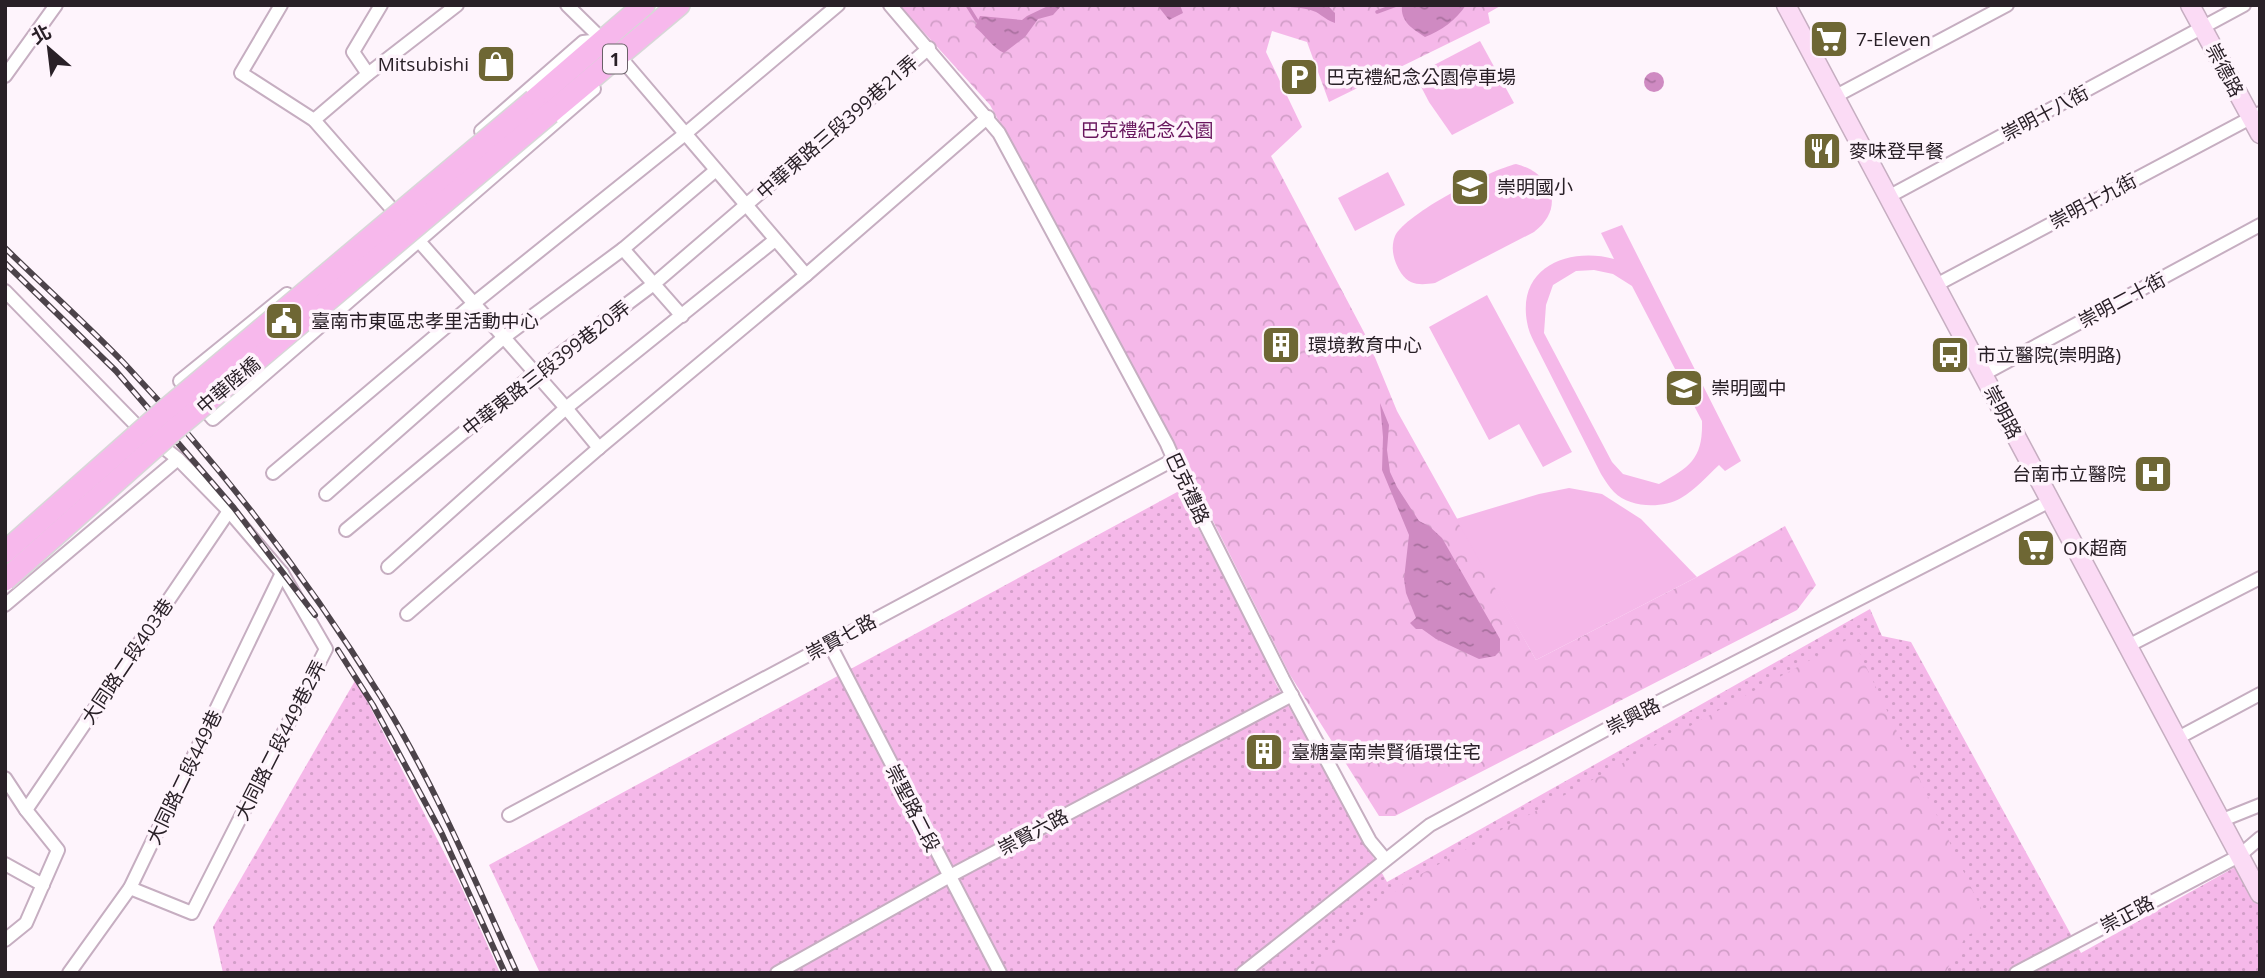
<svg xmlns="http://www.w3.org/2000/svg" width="2265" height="978" viewBox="0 0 2265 978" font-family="'Open Sans','Noto Sans TC',sans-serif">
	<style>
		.grass { fill: url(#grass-dots) }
		.forest { fill: url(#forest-crowns) }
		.garden { fill: #f5b8e9; fill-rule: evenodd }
		.water { fill: url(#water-ripples) }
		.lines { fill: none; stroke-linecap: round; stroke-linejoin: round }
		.stream { stroke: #cf8ac2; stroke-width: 3.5 }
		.street-casing { stroke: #c6aec1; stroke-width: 16 }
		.secondary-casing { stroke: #c6aec1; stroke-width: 21 }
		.primary-casing { stroke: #d8d7d8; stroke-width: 24 }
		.street { stroke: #fff; stroke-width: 12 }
		.secondary { stroke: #fbdbf5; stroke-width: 18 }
		.primary { stroke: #f7b8ec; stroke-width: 21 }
		.rail-casing { stroke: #4c434a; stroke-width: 6 }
		.rail { stroke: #fef4fc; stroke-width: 3.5; stroke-dasharray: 10; stroke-linecap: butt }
		.primary-bridge-casing { stroke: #d8d7d8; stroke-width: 24; stroke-linecap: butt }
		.primary-bridge { stroke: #f7b8ec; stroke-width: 21 }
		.labels { text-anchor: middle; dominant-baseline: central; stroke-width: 7; stroke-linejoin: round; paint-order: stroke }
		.shield { fill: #fef4fc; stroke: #696067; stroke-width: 2 }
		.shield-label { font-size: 18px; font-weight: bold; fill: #292027 }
		.poi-label { font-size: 19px; fill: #292027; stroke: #fef4fc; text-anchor: start }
		.street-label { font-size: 19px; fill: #292027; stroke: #fef4fc }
		.park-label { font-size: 19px; fill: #68155d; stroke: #fef4fc }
	</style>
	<defs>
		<pattern id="grass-dots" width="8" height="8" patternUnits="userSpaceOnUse" patternTransform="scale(1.75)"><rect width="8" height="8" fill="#f5b8e9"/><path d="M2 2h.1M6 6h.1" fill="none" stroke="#d29ec8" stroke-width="1.8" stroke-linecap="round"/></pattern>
		<pattern id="forest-crowns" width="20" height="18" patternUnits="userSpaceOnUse" patternTransform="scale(1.75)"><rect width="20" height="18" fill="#f5b8e9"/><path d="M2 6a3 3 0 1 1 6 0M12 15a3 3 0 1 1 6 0" fill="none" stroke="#d29ec8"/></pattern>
		<pattern id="water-ripples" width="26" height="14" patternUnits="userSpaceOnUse" patternTransform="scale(1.75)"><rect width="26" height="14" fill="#cf8ac2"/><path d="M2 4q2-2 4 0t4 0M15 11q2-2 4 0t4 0" fill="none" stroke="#a8709e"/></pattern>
	</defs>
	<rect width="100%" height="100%" fill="#fef4fc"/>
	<g class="grass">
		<path d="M1179,491l90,174 6,17 112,200 483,-273 12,27 29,6 170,311 156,-87 23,40v67h-1720l-51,-108z"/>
		<path d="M356,679l104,205 40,89h-277l-10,-46z"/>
	</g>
	<g class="forest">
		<path d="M899,5h603l-14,8 2,10 -161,79 -22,-60 -35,-11 -6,21 36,75 -31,29 96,182 30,73 139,249 161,-83 88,-51 31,59 -19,25 -402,206h-16l-89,-141 -112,-224 -188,-346z"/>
		<path d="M1852,637l137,288 -23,11 -21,37h-636l94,-89z"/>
	</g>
	<g class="garden">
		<path d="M1480,41l34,62 -62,32 -23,-33 -14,-27z"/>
		<path d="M1516,164c36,9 50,44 18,68l-99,51c-14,2 -25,3 -34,-10 -7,-11 -11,-24 -6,-37 10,-22 97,-67 121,-72z"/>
		<path d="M1388,172l17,33 -50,26 -17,-33z"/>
		<path d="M1622,225l119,236 -16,10 -6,-6c-12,11 -24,25 -38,33 -19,11 -51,10 -67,-6 -5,-5 -9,-12 -13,-18l-67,-132c-3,-6 -6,-13 -7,-20 -10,-56 43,-75 87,-63l-13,-26zM1594,270l19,4 19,12 70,135c1,37 -11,46 -43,63l-36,-10 -11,-12 -68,-129 2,-28 7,-20 23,-14z"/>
		<path d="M1487,295l85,157 -29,15 -24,-43 -30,16 -60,-113z"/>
		<path d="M1569,488l33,6 39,25 56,58 -161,83 -80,-141 83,-25z"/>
	</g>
	<g class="water">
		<path d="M1050,5h12l-9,10 -15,4 -13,18 -21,16c-11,-5 -20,-19 -29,-26l5,-11 42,4 5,-4z"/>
		<path d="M1157,5h23l3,8 -14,7z"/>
		<path d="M1265,5h62l8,8v10c-7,-2 -12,-7 -19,-11 -16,-7 -34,-4 -51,-7z"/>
		<path d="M1402,5h64c-10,15 -25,26 -41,32 -12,-8 -25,-15 -23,-32z"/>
		<circle cx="1654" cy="82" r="10"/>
		<path d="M1380,403l9,22 -2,25 3,22 7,15 22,34 10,5 13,12 58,101v12l-5,5 -16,3 -43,-20 -14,-10h-6l-6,-6 6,-5 -10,-25 -2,-14 5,-44 -27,-65 1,-33z"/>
	</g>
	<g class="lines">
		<g class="stream">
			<path d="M967,5l10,16"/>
			<path d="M1377,12l19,-7"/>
		</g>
		<g class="street-casing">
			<g id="street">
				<path d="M281,5l-40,68 73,47 78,89"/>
				<path d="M567,5l52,51 187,219"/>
				<path d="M890,5l109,128 168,311 14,32 102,203 87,162 15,18"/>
				<path d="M368,74l-15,-22 28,-47"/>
				<path d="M5,76l51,-71"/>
				<path d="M1834,97l173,-92"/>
				<path d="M314,120l54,-46 89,-69"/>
				<path d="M481,131l102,-89 18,-2"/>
				<path d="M1888,197l356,-192"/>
				<path d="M418,240l148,168 33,40"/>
				<path d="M623,249l59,67"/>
				<path d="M1936,285l324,-172"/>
				<path d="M5,291l132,135 41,33 51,52 53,62 44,76 -134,264 -62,-25"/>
				<path d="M287,294l-107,87 33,38 381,-330"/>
				<path d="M1984,374l276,-149"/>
				<path d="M273,473l200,-169 212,-170 153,-129"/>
				<path d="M326,494l177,-156 120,-89 93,-79"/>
				<path d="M346,530l189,-157 120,-90 274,-235"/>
				<path d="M388,567l178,-159 209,-168"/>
				<path d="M5,605l173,-146"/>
				<path d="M407,614l192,-166 207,-173 182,-158"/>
				<path d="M829,643l171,330"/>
				<path d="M2126,647l134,-69"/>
				<path d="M2176,739l84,-45"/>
				<path d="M5,778l21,32 32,40 -32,73 -21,17"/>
				<path d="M26,810l203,-299"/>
				<path d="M509,815l664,-355"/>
				<path d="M2220,821l40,-16"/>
				<path d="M5,864l38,21"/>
				<path d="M69,973l61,-85 152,-315"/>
				<path d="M777,973l171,-96 344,-182"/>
				<path d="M1243,973l187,-148 201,-109 419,-215"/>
				<path d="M2016,973l223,-117 21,-18"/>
			</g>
		</g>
		<g class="secondary-casing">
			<g id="secondary">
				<path d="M1786,5l474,889"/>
				<path d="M2190,5l70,129"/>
			</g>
		</g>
		<g class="primary-casing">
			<g id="primary">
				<path d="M534,100l110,-95"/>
				<path d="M550,113l129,-108"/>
			</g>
		</g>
		<use href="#street" class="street"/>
		<use href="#secondary" class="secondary"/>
		<use href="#primary" class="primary"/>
		<g class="rail-casing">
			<g id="rail">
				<path d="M5,248c39,38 80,75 118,114 97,103 184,215 258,335 53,86 94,184 136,276"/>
				<path d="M5,263l111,108 118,137 81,107"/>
				<path d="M338,650l35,55 69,129 63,139"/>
			</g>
		</g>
		<use href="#rail" class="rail"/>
		<g class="primary-bridge-casing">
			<g id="primary-bridge">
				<path d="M5,552l157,-139 372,-313"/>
				<path d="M5,580l170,-151 375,-316"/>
			</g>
		</g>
		<use href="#primary-bridge" class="primary-bridge"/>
	</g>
	<defs>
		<g id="supermarket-square" transform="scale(2.0125)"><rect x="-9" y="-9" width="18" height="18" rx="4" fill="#6e6734" stroke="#fef4fc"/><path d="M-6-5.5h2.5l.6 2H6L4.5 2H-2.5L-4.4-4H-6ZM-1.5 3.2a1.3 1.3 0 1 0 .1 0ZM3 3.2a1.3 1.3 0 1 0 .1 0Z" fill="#fff"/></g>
		<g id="shop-square" transform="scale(2.0125)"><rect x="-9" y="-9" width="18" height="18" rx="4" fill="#6e6734" stroke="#fef4fc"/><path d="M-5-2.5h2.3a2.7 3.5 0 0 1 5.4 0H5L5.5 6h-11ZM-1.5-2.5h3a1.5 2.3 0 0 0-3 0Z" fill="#fff"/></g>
		<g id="parking-square" transform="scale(2.0125)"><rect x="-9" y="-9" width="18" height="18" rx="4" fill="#6e6734" stroke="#fef4fc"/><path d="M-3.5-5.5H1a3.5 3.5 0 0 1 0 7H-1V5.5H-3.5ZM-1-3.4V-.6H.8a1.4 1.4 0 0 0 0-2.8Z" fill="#fff"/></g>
		<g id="restaurant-square" transform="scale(2.0125)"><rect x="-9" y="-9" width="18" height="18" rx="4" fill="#6e6734" stroke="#fef4fc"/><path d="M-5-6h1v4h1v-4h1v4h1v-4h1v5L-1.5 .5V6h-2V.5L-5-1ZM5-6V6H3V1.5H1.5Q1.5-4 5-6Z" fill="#fff"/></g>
		<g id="school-square" transform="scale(2.0125)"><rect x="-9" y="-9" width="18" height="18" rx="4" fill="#6e6734" stroke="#fef4fc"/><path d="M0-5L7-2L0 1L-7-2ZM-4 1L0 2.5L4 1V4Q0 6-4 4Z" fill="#fff"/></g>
		<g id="civic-square" transform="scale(2.0125)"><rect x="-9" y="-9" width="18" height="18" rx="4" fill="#6e6734" stroke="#fef4fc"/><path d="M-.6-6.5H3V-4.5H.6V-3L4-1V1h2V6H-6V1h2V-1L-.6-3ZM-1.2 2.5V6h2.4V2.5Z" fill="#fff"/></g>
		<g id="building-square" transform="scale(2.0125)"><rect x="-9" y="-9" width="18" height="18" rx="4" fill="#6e6734" stroke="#fef4fc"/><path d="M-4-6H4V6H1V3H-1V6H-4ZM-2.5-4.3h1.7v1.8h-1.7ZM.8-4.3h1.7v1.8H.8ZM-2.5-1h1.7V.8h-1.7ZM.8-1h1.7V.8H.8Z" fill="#fff"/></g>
		<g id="bus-square" transform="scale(2.0125)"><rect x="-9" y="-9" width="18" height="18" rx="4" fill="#6e6734" stroke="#fef4fc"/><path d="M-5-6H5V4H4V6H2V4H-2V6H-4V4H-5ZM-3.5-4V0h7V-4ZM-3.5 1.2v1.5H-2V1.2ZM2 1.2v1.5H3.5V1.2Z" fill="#fff"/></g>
		<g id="hospital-square" transform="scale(2.0125)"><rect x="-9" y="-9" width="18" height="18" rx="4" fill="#6e6734" stroke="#fef4fc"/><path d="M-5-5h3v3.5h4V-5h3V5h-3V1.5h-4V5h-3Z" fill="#fff"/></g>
	</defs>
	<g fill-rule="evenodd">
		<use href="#supermarket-square" x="1829" y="39"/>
		<use href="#shop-square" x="496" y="64"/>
		<use href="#parking-square" x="1299" y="77"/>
		<use href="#restaurant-square" x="1822" y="151"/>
		<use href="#school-square" x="1470" y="187"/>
		<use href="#civic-square" x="284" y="321"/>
		<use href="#building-square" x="1281" y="345"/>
		<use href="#bus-square" x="1950" y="355"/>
		<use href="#school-square" x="1684" y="388"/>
		<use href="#hospital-square" x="2153" y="474"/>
		<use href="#supermarket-square" x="2036" y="548"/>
		<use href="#building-square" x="1264" y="752"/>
	</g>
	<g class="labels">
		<rect class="shield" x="603" y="44.5" width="24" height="29" rx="5"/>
		<g class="shield-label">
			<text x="615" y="59">1</text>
		</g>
		<g class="poi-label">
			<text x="1856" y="39">7-Eleven</text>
			<text x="469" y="64" text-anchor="end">Mitsubishi</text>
			<text x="1326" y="77">巴克禮紀念公園停車場</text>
			<text x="1849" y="151">麥味登早餐</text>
			<text x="1497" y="187">崇明國小</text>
			<text x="311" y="321">臺南市東區忠孝里活動中心</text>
			<text x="1308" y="345">環境教育中心</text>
			<text x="1977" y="355">市立醫院(崇明路)</text>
			<text x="1711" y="388">崇明國中</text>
			<text x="2126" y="474" text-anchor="end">台南市立醫院</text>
			<text x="2063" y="548">OK超商</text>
			<text x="1291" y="752">臺糖臺南崇賢循環住宅</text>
		</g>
		<g class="street-label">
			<text transform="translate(2225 70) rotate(62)">崇德路</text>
			<text transform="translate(2045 113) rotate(-28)">崇明十八街</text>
			<text transform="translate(837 127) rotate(-41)">中華東路三段399巷21弄</text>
			<text transform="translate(2093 201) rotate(-28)">崇明十九街</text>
			<text transform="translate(2122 300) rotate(-28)">崇明二十街</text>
			<text transform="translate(546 368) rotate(-38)">中華東路三段399巷20弄</text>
			<text transform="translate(228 385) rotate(-40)">中華陸橋</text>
			<text transform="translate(2003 412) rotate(62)">崇明路</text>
			<text transform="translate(1188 488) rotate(65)">巴克禮路</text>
			<text transform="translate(841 637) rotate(-28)">崇賢七路</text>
			<text transform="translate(127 661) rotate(-56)">大同路二段403巷</text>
			<text transform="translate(1633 716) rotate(-27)">崇興路</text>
			<text transform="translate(280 740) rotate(-63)">大同路二段449巷2弄</text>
			<text transform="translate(184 777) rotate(-64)">大同路二段449巷</text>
			<text transform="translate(913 808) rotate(63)">崇聖路二段</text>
			<text transform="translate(1033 832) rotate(-28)">崇賢六路</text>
			<text transform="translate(2127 914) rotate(-28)">崇正路</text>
		</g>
		<g class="park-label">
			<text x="1147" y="130">巴克禮紀念公園</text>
		</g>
	</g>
	<rect width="2265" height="978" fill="none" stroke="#292027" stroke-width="14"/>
	<g transform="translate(49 49) rotate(332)" stroke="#fef4fc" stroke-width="5" paint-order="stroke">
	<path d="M0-5L12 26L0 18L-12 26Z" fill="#292027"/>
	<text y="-10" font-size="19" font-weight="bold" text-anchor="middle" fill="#292027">北</text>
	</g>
</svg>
